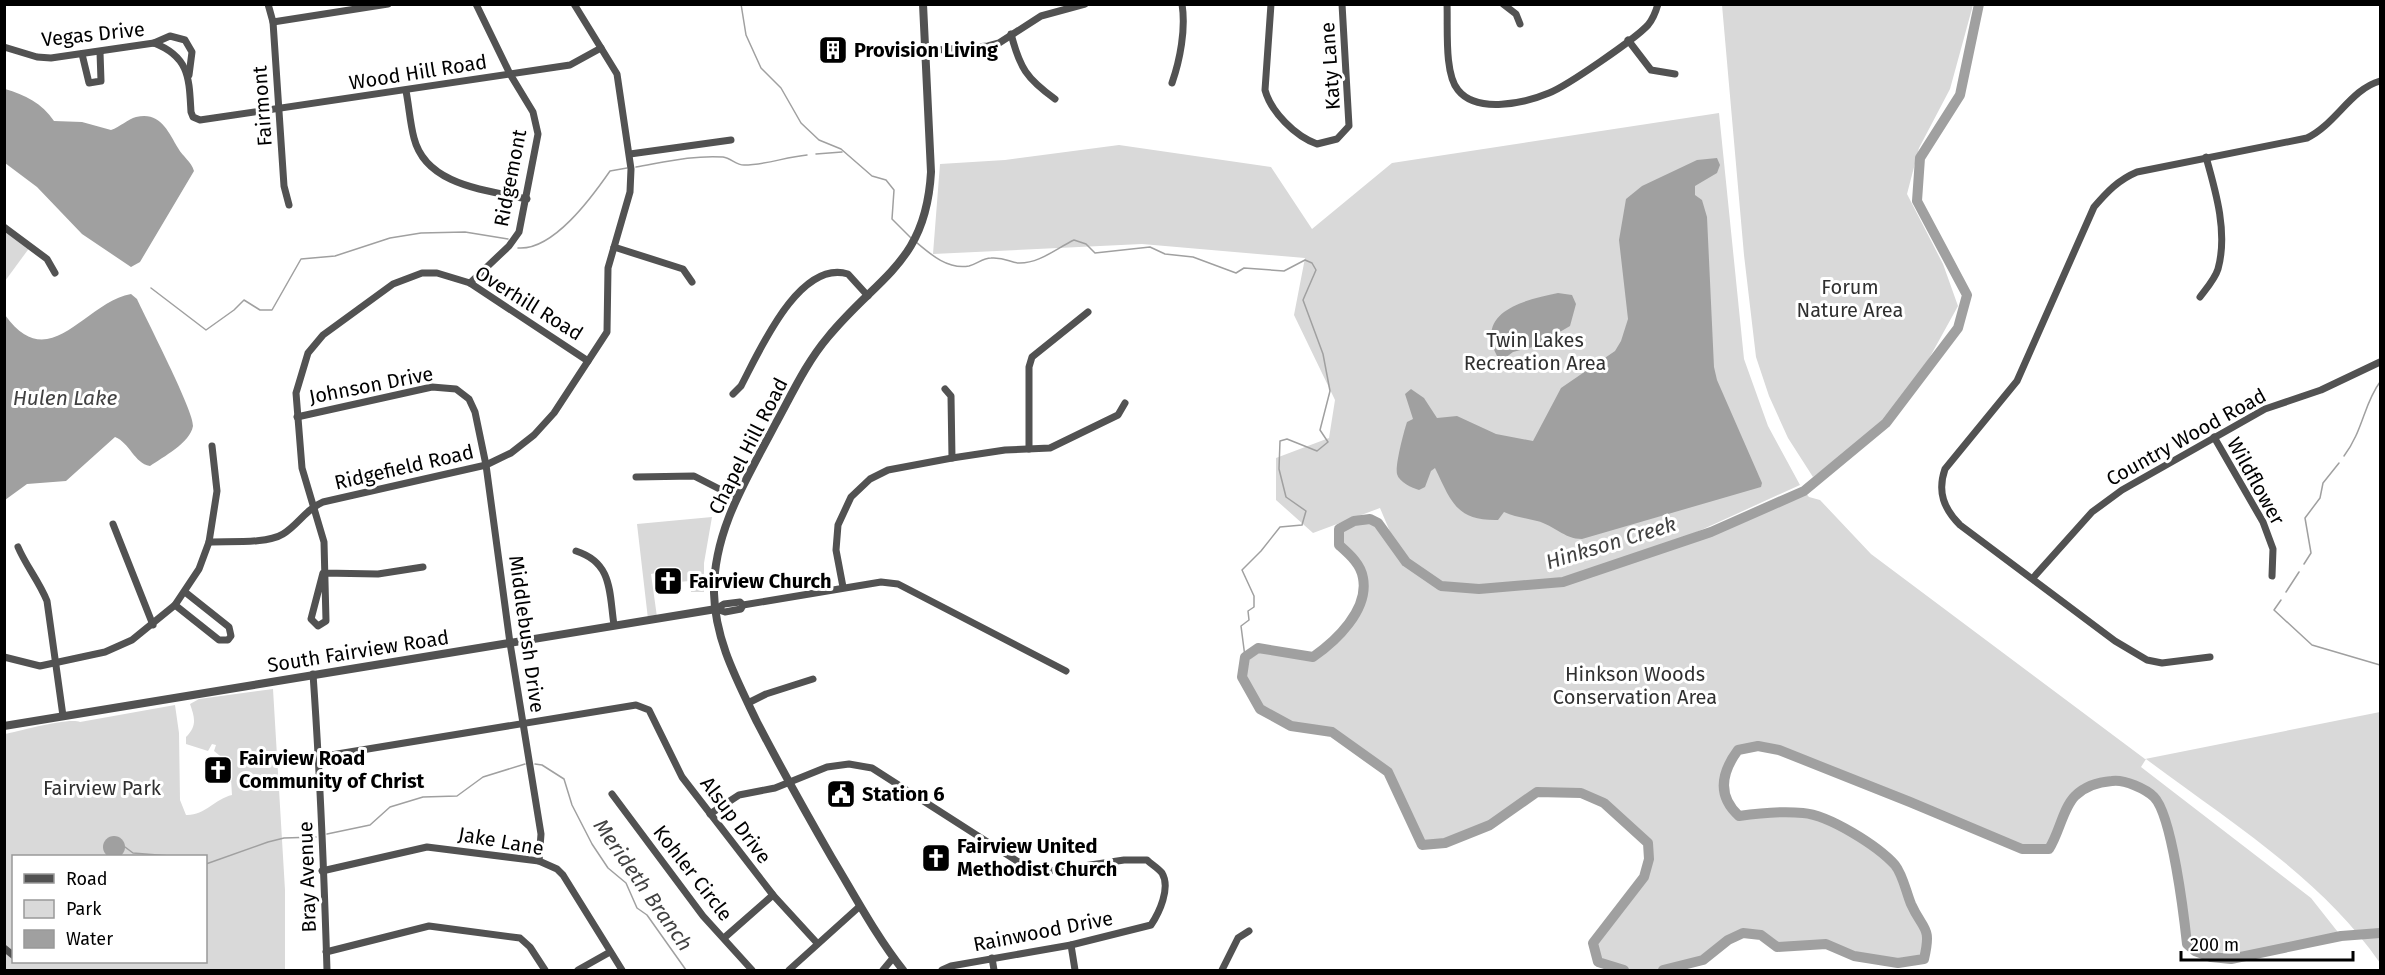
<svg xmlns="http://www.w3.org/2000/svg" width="2385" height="975" viewBox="0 0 2385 975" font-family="'Fira Sans',sans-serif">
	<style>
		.green { fill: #d9d9d9; fill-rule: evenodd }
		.water { fill: #a0a0a0 }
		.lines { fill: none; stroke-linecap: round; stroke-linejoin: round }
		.stream { stroke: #a0a0a0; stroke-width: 1.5 }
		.river { stroke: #a0a0a0; stroke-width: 10 }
		.minor { stroke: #525252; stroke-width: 7 }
		.tertiary { stroke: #525252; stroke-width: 8 }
		.labels { text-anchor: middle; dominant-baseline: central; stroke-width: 6; stroke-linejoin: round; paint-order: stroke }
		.street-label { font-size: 20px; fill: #000; stroke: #fff }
		.poi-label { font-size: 20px; font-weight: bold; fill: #000; stroke: #fff; text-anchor: start }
		.park-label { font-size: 20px; fill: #303030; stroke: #fff }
		.water-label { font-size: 21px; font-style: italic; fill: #414141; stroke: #fff }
	</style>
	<rect width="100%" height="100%" fill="#fff"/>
	<g class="green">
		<path d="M1722,5h251l-23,84 -31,59 -12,46 36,70 15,42 -32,58 -47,64 -66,49 -25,-39 -19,-42 -13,-39 -12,-102z"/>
		<path d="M1719,113l25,246 24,67 32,59 -134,61 45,-14 93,-41 5,6 11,3 51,54 274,205 235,-47v220l-2,1h2v30c-58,-85 -153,-143 -234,-204l-5,8 170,131 30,38c-32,6 -100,27 -129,22 -10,-2 -18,-7 -25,-14l-8,-69 -23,-77c-27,-18 -61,-26 -83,1 -12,14 -14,35 -24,50h-27l-112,-47 -131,-52 -21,-4 -20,4c-17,22 -21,46 1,66 21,-3 43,-5 64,-3 26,2 75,33 92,53 8,9 11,26 16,38 12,27 21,21 13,55l-27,5 -24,-5 -7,1 -40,-16 -49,3 -16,-12 -18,-2 -15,7 -25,20 -39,10h-40l-26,-8 -5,-19 51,-66 5,-18 -1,-16 -44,-40 -23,-10 -44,-1 -47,33 -45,18 -23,2 -34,-73 -56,-40 -41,-6 -31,-17 -18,-32 3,-20 13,-9 55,9c23,-16 56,-48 50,-79 -2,-14 -14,-24 -24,-33v-16c53,-28 42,22 77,39l-20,-22 -16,-38 -67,25 -37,-33v-42l53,-20 6,-38 -41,-85 11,-57 -163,-14 -209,10 7,-90 65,-4 114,-15 152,22 41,62 80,-66z"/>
		<path d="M5,228l25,19 -25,34z"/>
		<path d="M712,517l-8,46v29h-13l-1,-11 -12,1 -3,-13 -24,5 6,43 -9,2 -11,-95z"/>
		<path d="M273,689l12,201v80h-280v-236c14,-3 65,-17 75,-12l95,-17 4,28 1,67 6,15c18,1 29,-16 46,-20l-2,-31 -16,-13 2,-6 -4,-1 -4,7 -22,-7v-7c11,-11 9,-19 4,-33l9,-5zM14,856h192v106h-192z"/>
	</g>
	<g class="water">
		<path d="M5,89c20,6 37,14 49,32l28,1 29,8c9,-3 17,-11 25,-13 24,-6 32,14 42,31 5,9 13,13 16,23l-54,91 -9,5 -49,-33 -45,-47 -32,-24z"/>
		<path d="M1717,158l3,7 -3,8 -22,13v9l7,5 5,17 7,150 3,13 45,103 -1,4 -179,52c-18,0 -28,-14 -45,-18 -11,-3 -22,-4 -33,-9l-6,8c-42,1 -47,-19 -63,-52l-4,3 -6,16 -6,3c-7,-2 -20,-8 -22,-16 -2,-9 7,-43 10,-52l6,-3 -8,-25 6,-5 13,9 13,20 20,-2 39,18 37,7 28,-53 54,-37 6,-10 7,-22 -9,-79 7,-41 16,-13 55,-26z"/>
		<path d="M1558,293l14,2 4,9 -6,22 -34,20 -23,6 -8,6 -8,-2c-23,-45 28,-56 61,-63z"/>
		<path d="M131,294l6,5c8,18 58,114 56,127 -3,17 -30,31 -43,40 -16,-3 -20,-23 -35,-29l-49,44 -39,3 -22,16v-185c45,62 78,-12 126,-21z"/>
		<circle cx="114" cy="847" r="11"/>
	</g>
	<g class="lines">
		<g class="stream">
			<path d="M741,4l5,31 15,33 20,20 20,35 18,17 22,9 31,27 14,4 8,10 -2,29 20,20"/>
			<path d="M816,154l26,-2"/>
			<path d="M636,167c29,-5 57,-12 87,-10 8,1 13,8 21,8 22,0 41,-8 63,-10"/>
			<path d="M916,242c14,12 32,28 53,24 8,-2 14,-8 22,-8 14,-1 18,4 27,5 21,1 39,-15 56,-23l12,4 9,9 55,-6 15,7 28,3 43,16 8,-5 40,3 21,-11 7,3 4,7 -13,30 20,54 7,37 -10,39 8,12 -11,9 -30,-12 -7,2 -1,28 7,28 20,14 -4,14 -22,2 -19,24 -19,19 12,26v11l-6,4 1,9 -8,6 4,31"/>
			<path d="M518,248c35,3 74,-51 92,-77l17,-3"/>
			<path d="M151,288l55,42 28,-20 10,-10 16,10h12l29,-51 34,-3 55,-18 31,-5 44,-1 43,7"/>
			<path d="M2344,456c19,-25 20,-53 36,-74"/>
			<path d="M2304,564l7,-11 -6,-35 15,-20 3,-15 16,-20"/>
			<path d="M2286,592l13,-20"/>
			<path d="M2281,600l-7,10 38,35 68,20"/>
			<path d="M535,764l7,1 22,14 8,26 20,39 16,24 18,15 11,25 10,7 39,55"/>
			<path d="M327,834l43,-9 20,-18 33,-10 34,-1 26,-19 42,-13"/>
			<path d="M125,847l8,6 37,3"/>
			<path d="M206,864l62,-22 16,-4 32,-1"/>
		</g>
		<g class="river">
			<path d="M1624,970l-26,-8 -5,-19 51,-66 5,-18 -1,-16 -44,-40 -23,-10 -44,-1 -47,33 -45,18 -23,2 -34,-73 -56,-40 -41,-6 -31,-17 -18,-32 3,-20 13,-9 55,9c23,-16 56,-47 50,-79 -2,-14 -14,-24 -24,-33v-16l15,-8 16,-2 8,4 28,39 35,24 38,3 84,-7 148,-50 93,-41 82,-68 72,-95 9,-33 -50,-94 3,-43 40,-63 19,-91"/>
			<path d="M1663,970l40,-10 25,-20 15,-7 18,2 16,12 49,-3 28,12 44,7 26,-4c8,-34 -1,-28 -13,-55 -5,-12 -8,-29 -16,-39 -17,-19 -66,-50 -92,-52 -21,-2 -43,0 -64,3 -22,-20 -18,-43 -1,-66l20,-4 21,4 131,52 112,47h27c10,-15 14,-41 26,-53 10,-10 24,-14 37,-15 12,-2 34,8 42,16 18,18 30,119 33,147l8,7 16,6 20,2 110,-23 39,-3"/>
		</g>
		<g class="minor">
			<path d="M268,4l5,18 11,164 5,19"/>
			<path d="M1271,4l-6,86c6,22 30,46 52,54l20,-5 12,-13 -7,-122"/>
			<path d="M1447,4c1,23 -3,69 11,86 19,24 67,13 91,3 18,-7 86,-54 99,-68 5,-6 8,-14 10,-21"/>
			<path d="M1503,4l13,10 4,10"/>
			<path d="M273,22l115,-18"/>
			<path d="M1011,34c9,34 15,44 44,65"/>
			<path d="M1628,40l23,30 24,4"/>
			<path d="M154,43l16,-7 15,4 7,12 -3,23"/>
			<path d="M4,47l33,10 14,1 103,-15c36,14 35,36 37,69l2,5 7,3 370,-55 31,-17"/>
			<path d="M925,51l63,-5 11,-3 42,-27 44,-12"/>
			<path d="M82,54l7,29 12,-2 -1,-29"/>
			<path d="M1172,83c8,-23 14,-54 10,-79"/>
			<path d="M406,91c3,15 4,32 8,47 12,48 73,52 113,61"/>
			<path d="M630,154l101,-14"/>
			<path d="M4,227l43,32 8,14"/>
			<path d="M614,247l69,22 9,13"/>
			<path d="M470,283l39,-37 10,-14 19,-98 -5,-22 -23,-38 -34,-70"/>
			<path d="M2200,297c6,-8 15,-18 18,-28 10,-36 -2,-77 -12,-112"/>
			<path d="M945,389l6,7 1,62"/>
			<path d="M733,394l8,-8c18,-34 58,-127 107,-112l20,22"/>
			<path d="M297,417l135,-30 24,2 13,10 6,13 11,53 24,178 31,191 -2,27"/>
			<path d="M2214,437l49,85 10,27 -1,27"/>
			<path d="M1029,449v-82l3,-10 56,-45"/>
			<path d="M636,477l58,-1 43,22"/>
			<path d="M113,524l40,101"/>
			<path d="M209,542c20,-1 58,2 74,-8 15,-9 23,-25 40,-32l163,-37 25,-12 23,-18 20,-22 53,-81 1,-64 22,-76 1,-23 -14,-95 -43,-70"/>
			<path d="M18,547c8,19 21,34 29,54l16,115"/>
			<path d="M576,551c37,12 33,41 38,74"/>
			<path d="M423,567l-45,7 -55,-1 -12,46 7,7 8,-5 -2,-79 -22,-74 -6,-75 12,-40 15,-18 70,-51 29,-11h15l33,10 118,78"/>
			<path d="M2033,578l59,-66 30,-22 143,-81 56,-19 59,-28"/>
			<path d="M843,587l-7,-37 2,-25 13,-28 19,-18 18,-9 64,-12 53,-8 45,-2 68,-33 7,-12"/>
			<path d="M175,605l44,35h9l3,-4 -2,-9 -44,-35"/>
			<path d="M716,609l8,-5 16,-2 3,3 138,-23 17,2 168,87"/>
			<path d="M716,609l9,3 16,-3 2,-4"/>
			<path d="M4,657l36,9 65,-14 27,-12 43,-35 24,-36 10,-27 8,-51 -5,-45"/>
			<path d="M2210,657l-48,6 -15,-3 -32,-19 -155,-116c-16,-16 -23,-33 -15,-56l72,-88 77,-174c13,-15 24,-27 43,-35l170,-34c28,-13 44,-49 73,-57"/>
			<path d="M313,674c7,99 11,198 14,296"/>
			<path d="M748,703l18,-9 47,-15"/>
			<path d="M319,757l317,-52 13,5 33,67 91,118 44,48"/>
			<path d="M612,794l91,122 49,54"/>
			<path d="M710,814l29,-19 36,-7 52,-21 22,-3 23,4 159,102 12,2 81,-12h23c4,4 11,8 15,13 9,15 -3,40 -11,52l-80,20 -120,21 -9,4"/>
			<path d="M322,871l105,-24 112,14 18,8 6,6 59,95"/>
			<path d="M724,938l49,-43"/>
			<path d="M1071,945l4,25"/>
			<path d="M4,948l10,8"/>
			<path d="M326,952l103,-26 91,12 10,9 15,23"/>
			<path d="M992,958l2,12"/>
			<path d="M578,970l32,-18"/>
			<path d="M789,970l71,-64"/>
			<path d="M883,970l10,-12"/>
			<path d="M1222,970l16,-32 11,-7"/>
		</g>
		<g class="tertiary">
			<path d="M4,726l712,-117"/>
			<path d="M903,970c-27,-34 -48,-74 -71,-112 -26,-45 -51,-90 -75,-136 -20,-42 -42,-82 -43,-129 -1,-63 34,-116 62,-170 16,-29 30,-60 52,-86 50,-61 98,-74 103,-165l-8,-168"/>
		</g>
	</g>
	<defs>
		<g id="building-square" transform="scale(1.5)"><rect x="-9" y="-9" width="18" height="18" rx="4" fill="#000" stroke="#fff"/><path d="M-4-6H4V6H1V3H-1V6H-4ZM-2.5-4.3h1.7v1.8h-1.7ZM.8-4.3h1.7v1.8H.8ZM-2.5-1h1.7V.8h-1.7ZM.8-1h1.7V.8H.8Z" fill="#fff"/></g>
		<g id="church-square" transform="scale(1.5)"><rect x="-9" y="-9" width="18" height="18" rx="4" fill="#000" stroke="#fff"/><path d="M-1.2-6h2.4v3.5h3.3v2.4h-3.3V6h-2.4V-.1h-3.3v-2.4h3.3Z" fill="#fff"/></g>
		<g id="civic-square" transform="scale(1.5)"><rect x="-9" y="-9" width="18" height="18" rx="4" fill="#000" stroke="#fff"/><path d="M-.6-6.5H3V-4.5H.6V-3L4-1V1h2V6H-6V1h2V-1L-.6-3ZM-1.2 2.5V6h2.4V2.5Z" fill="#fff"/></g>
	</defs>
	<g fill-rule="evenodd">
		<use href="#building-square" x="833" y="50"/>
		<use href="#church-square" x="668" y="581"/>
		<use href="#church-square" x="218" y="770"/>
		<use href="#civic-square" x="841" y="794"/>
		<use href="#church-square" x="936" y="858"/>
	</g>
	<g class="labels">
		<g class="street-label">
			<text transform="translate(93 34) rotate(-6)">Vegas Drive</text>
			<text transform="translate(1330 66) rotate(-94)">Katy Lane</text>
			<text transform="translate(418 72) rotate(-9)">Wood Hill Road</text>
			<text transform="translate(262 106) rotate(-94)">Fairmont</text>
			<text transform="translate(510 178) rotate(-79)">Ridgemont</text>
			<text transform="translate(529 303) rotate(32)">Overhill Road</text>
			<text transform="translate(371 385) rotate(-11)">Johnson Drive</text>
			<text transform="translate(2186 437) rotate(-29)">Country Wood Road</text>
			<text transform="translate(748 446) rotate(-63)">Chapel Hill Road</text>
			<text transform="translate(404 467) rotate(-13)">Ridgefield Road</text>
			<text transform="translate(2256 481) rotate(61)">Wildflower</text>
			<text transform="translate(527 634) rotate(82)">Middlebush Drive</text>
			<text transform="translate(358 651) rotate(-9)">South Fairview Road</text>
			<text transform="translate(736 820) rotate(53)">Alsup Drive</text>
			<text transform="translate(501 841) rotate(10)">Jake Lane</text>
			<text transform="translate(693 873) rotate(52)">Kohler Circle</text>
			<text transform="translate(307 877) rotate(-92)">Bray Avenue</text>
			<text transform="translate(1043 931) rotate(-11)">Rainwood Drive</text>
		</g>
		<g class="poi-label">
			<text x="854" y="50">Provision Living</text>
			<text x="689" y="581">Fairview Church</text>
			<text x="239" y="758">Fairview Road<tspan x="239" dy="23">Community of Christ</tspan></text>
			<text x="862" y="794">Station 6</text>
			<text x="957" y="846">Fairview United<tspan x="957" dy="23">Methodist Church</tspan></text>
		</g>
		<g class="park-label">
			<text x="1850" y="287">Forum<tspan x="1850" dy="23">Nature Area</tspan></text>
			<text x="1535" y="340">Twin Lakes<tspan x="1535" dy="23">Recreation Area</tspan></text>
			<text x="1635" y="674">Hinkson Woods<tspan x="1635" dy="23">Conservation Area</tspan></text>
			<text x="102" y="788">Fairview Park</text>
		</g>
		<g class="water-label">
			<text x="65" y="398">Hulen Lake</text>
			<text transform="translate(1611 543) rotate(-17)">Hinkson Creek</text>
			<text transform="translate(643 885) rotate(55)">Merideth Branch</text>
		</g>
	</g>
	<rect width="2385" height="975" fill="none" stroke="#000000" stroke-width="12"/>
	<rect x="12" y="855" width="195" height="108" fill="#ffffff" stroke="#999999" stroke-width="1.5"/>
	<rect x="24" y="874" width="30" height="9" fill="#525252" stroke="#999999" stroke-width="1.5"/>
	<text x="66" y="885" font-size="18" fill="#000000">Road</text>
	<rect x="24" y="900" width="30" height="18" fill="#d9d9d9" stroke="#999999" stroke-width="1.5"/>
	<text x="66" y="915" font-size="18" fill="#000000">Park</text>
	<rect x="24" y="930" width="30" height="18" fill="#a0a0a0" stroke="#999999" stroke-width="1.5"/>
	<text x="66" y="945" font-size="18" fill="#000000">Water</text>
	<path d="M2181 951v9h172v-9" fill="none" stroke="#000000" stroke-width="3"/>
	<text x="2190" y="951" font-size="18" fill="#000000" stroke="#ffffff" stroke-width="4.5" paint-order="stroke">200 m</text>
</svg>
